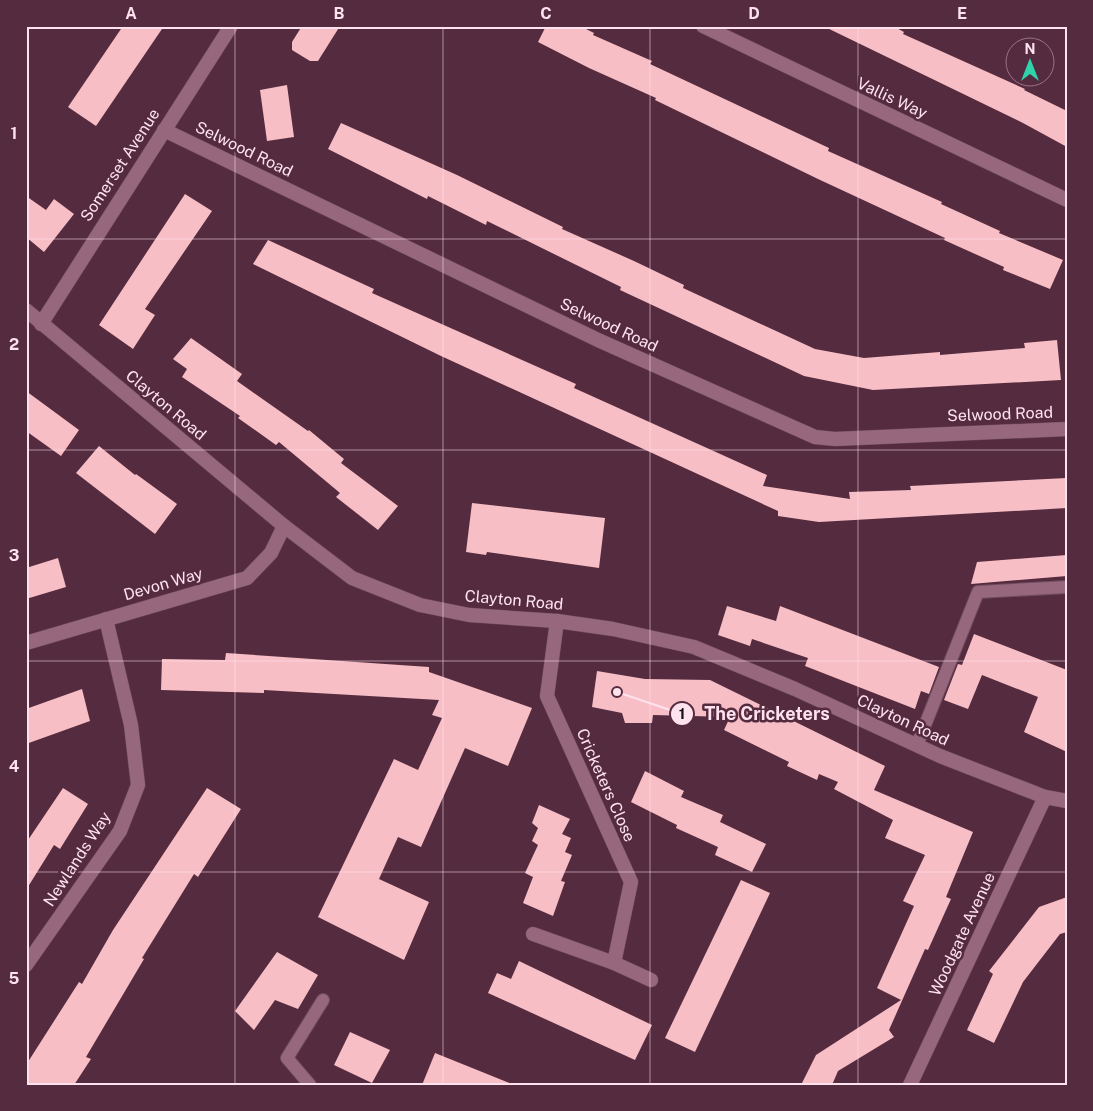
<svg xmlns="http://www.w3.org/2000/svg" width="1093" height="1111" viewBox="0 0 1093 1111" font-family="'Public Sans',sans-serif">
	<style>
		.building { fill: #f8bec5 }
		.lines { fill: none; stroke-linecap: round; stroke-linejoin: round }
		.service-casing { stroke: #6f4c5e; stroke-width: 14 }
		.minor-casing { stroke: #6f4c5e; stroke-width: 15 }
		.tertiary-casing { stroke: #6f4c5e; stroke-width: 15 }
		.service { stroke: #97677d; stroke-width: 12 }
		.minor { stroke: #97677d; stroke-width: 14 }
		.tertiary { stroke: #97677d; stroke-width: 14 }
		.grid { fill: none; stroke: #fee2ee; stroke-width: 1; stroke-opacity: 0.55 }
		.labels { text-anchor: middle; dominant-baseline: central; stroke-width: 5; stroke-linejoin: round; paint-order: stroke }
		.street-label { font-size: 16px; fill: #fee2ee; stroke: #552b3f }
		.leader { fill: none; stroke: #fee2ee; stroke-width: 2 }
		.callout-dot { fill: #fee2ee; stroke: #552b3f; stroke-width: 2 }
		.mark-label { font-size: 15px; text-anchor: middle; font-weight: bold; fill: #111 }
		.callout-label { font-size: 18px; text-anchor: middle; font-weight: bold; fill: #fee2ee; stroke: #552b3f; stroke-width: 5; stroke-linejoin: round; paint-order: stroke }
		.neatline { fill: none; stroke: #fee2ee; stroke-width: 2 }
		.grid-label { font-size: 16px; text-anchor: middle; font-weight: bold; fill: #fee2ee }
	</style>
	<rect width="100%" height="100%" fill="#552b3f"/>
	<g class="building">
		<path d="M123,26h41l-68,100 -28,-19z"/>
		<path d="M302,26h38l-22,35h-8l-18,-11v-8z"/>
		<path d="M546,26h34l14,7 -1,2 59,26 -2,3 179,84 -1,3 114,51 -1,2 59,27 -1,2 64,27 -13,29 -47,-19 1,-3 -60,-27 1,-2 -127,-59 -163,-79 1,-2 -67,-30 -51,-26z"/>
		<path d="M823,26h70l11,6 -1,2 122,55 -1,1 43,21v36l-44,-24z"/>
		<path d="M287,85l7,52 -27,4 -7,-51z"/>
		<path d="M341,123l116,52 106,52 -1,2 72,32 50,24 -1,3 132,61 49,9 76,-6v3l85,-7 -1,-5 33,-3 4,40 -188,10 -69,-14 -184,-86 1,-3 -134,-66 -1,4 -58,-29 -1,3 -99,-50z"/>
		<path d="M185,194l27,17 -67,98 10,6 -22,34 -34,-24z"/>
		<path d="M26,196l20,14 8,-11 20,15 -30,38 -18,-15z"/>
		<path d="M268,240l106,49 -2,4 204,91 -2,4 193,87 -4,11 87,13 -1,-7 62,-2 -1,-4 157,-8v30l-248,14 -41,-6v-5l-337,-155 -188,-92z"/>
		<path d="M191,338l51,36 -5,7 71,50 1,-1 35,29 -3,4 57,43 -20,24 -42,-33 4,-4 -61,-51 -3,3 -38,-27 2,-2 -58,-39 5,-8 -14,-10z"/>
		<path d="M26,391l53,39 -18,26 -35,-25z"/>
		<path d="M99,446l36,29 1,-1 41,30 -22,30 -79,-61z"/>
		<path d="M472,503l133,15 -6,50 -112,-16 -1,3 -20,-3z"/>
		<path d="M1067,555v21l-96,8 6,-22z"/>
		<path d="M58,558l8,29 -40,12v-31z"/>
		<path d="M727,606l49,15 4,-15 159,61 -10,27 -8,-3 -6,18 -110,-43 3,-8 -56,-19 -2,7 -32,-11z"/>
		<path d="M974,634l93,36v82l-43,-20 14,-35 -56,-22 -14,34 -24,-9 14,-36 4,1z"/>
		<path d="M226,653l203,14v5l103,36 -24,58 -43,-18 -44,99 -23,-10 -19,42 50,23 -25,58 -86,-43 76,-158 24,11 24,-52 -10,-3 7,-15 -175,-10v3l-103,-3 1,-31 63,1z"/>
		<path d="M597,671l48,8 65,1 175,86 -11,24 99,42 -27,65 5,2 -23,51 -3,-1 -36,81 5,7 -56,34 -6,14h-31l15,-30 85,-55 -24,-12 37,-82 -11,-5 22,-46 -40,-17 8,-18 -59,-31 4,-7 -19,-8 -2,6 -30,-14 2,-4 -65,-32 6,-13 -77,-2 -1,8h-27l-3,-10 -30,-6z"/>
		<path d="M82,689l8,32 -64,23v-35z"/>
		<path d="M645,771l39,20 -3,6 42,18 -3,7 46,22 -14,28 -37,-17 3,-8 -42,-19 1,-3 -46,-23z"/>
		<path d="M63,788l25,16 -28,45 -6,-4 -28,45v-47z"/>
		<path d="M207,788l34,21 -43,68 -4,-3 -52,84 2,1 -58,98 5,2 -17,26h-48v-20l53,-83 3,2 31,-54z"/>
		<path d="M539,805l31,14 -8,15 9,4 -6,14 7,3 -11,26 4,1 -12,34 -30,-13 10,-26 -8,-4 13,-28 -6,-4 6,-13 -6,-5z"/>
		<path d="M741,880l29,13 -75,159 -30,-14z"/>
		<path d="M1067,897v35l-7,2 -37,48 -29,61 -27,-13 26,-56 -4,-3 50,-64z"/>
		<path d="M277,952l41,23 -20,34 -23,-9 -21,30 -19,-19z"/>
		<path d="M519,961l133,64 -17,35 -147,-67 9,-20 14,6z"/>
		<path d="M350,1032l40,18 -18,33 -38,-18z"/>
		<path d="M435,1053l77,31 -1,1h-89z"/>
	</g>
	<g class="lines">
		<g class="service-casing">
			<g id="service">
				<path d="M917,745l61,-153 89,-5"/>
				<path d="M310,1085l-23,-27 36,-58"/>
			</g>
		</g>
		<g class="minor-casing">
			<g id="minor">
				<path d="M703,26l364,174"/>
				<path d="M164,130l434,210 217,97 20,2 232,-10"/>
				<path d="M41,324l190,-298"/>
				<path d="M557,621l-10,75 84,186 -17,81"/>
				<path d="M26,643l221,-65 24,-25 13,-27"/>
				<path d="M533,934l81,29 37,17"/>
				<path d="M26,965l94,-134 18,-46 -7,-60 -25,-106"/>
				<path d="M910,1085l135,-288"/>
			</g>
		</g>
		<g class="tertiary-casing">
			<path id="tertiary" d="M26,310l258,216 68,52 68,27 49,10 88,6 56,8 81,18 101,42 145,67 105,41 22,4"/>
		</g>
		<use href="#service" class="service"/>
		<use href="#minor" class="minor"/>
		<use href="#tertiary" class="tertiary"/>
	</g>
	<path class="grid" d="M235,26v1059M443,26v1059M650,26v1059M858,26v1059M26,239h1041M26,450h1041M26,661h1041M26,872h1041"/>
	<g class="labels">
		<g class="street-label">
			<text transform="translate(892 98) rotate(25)">Vallis Way</text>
			<text transform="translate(244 149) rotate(26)">Selwood Road</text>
			<text transform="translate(120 165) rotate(-57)">Somerset Avenue</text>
			<text transform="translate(609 325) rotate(25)">Selwood Road</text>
			<text transform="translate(166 405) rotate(40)">Clayton Road</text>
			<text transform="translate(1000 414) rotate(-2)">Selwood Road</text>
			<text transform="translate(163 584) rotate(-16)">Devon Way</text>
			<text transform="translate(514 600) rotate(5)">Clayton Road</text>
			<text transform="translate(903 720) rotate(25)">Clayton Road</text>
			<text transform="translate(606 785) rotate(66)">Cricketers Close</text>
			<text transform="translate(77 859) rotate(-57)">Newlands Way</text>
			<text transform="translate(962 934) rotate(-65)">Woodgate Avenue</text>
		</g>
	</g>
	<path class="leader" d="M617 692L682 714"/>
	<g class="callout-dot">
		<circle cx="617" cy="692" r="5"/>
		<circle cx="682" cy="714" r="12"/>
	</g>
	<g class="mark-label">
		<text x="682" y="719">1</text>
	</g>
	<g class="callout-label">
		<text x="767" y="720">The Cricketers</text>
	</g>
	<rect width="1093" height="1111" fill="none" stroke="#552b3f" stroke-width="55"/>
	<g transform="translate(1030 62)"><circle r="24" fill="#552b3f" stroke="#997485"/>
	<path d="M0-4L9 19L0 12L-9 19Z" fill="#2fd4aa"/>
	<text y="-8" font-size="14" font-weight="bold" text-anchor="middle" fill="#fee2ee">N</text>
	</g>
	<rect x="28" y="28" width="1038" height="1056" class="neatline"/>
	<g class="grid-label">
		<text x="131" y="19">A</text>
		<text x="339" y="19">B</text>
		<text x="546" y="19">C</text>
		<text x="754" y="19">D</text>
		<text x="962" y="19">E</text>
		<text x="14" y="139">1</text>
		<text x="14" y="350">2</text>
		<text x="14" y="561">3</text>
		<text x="14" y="772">4</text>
		<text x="14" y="984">5</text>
	</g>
</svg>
